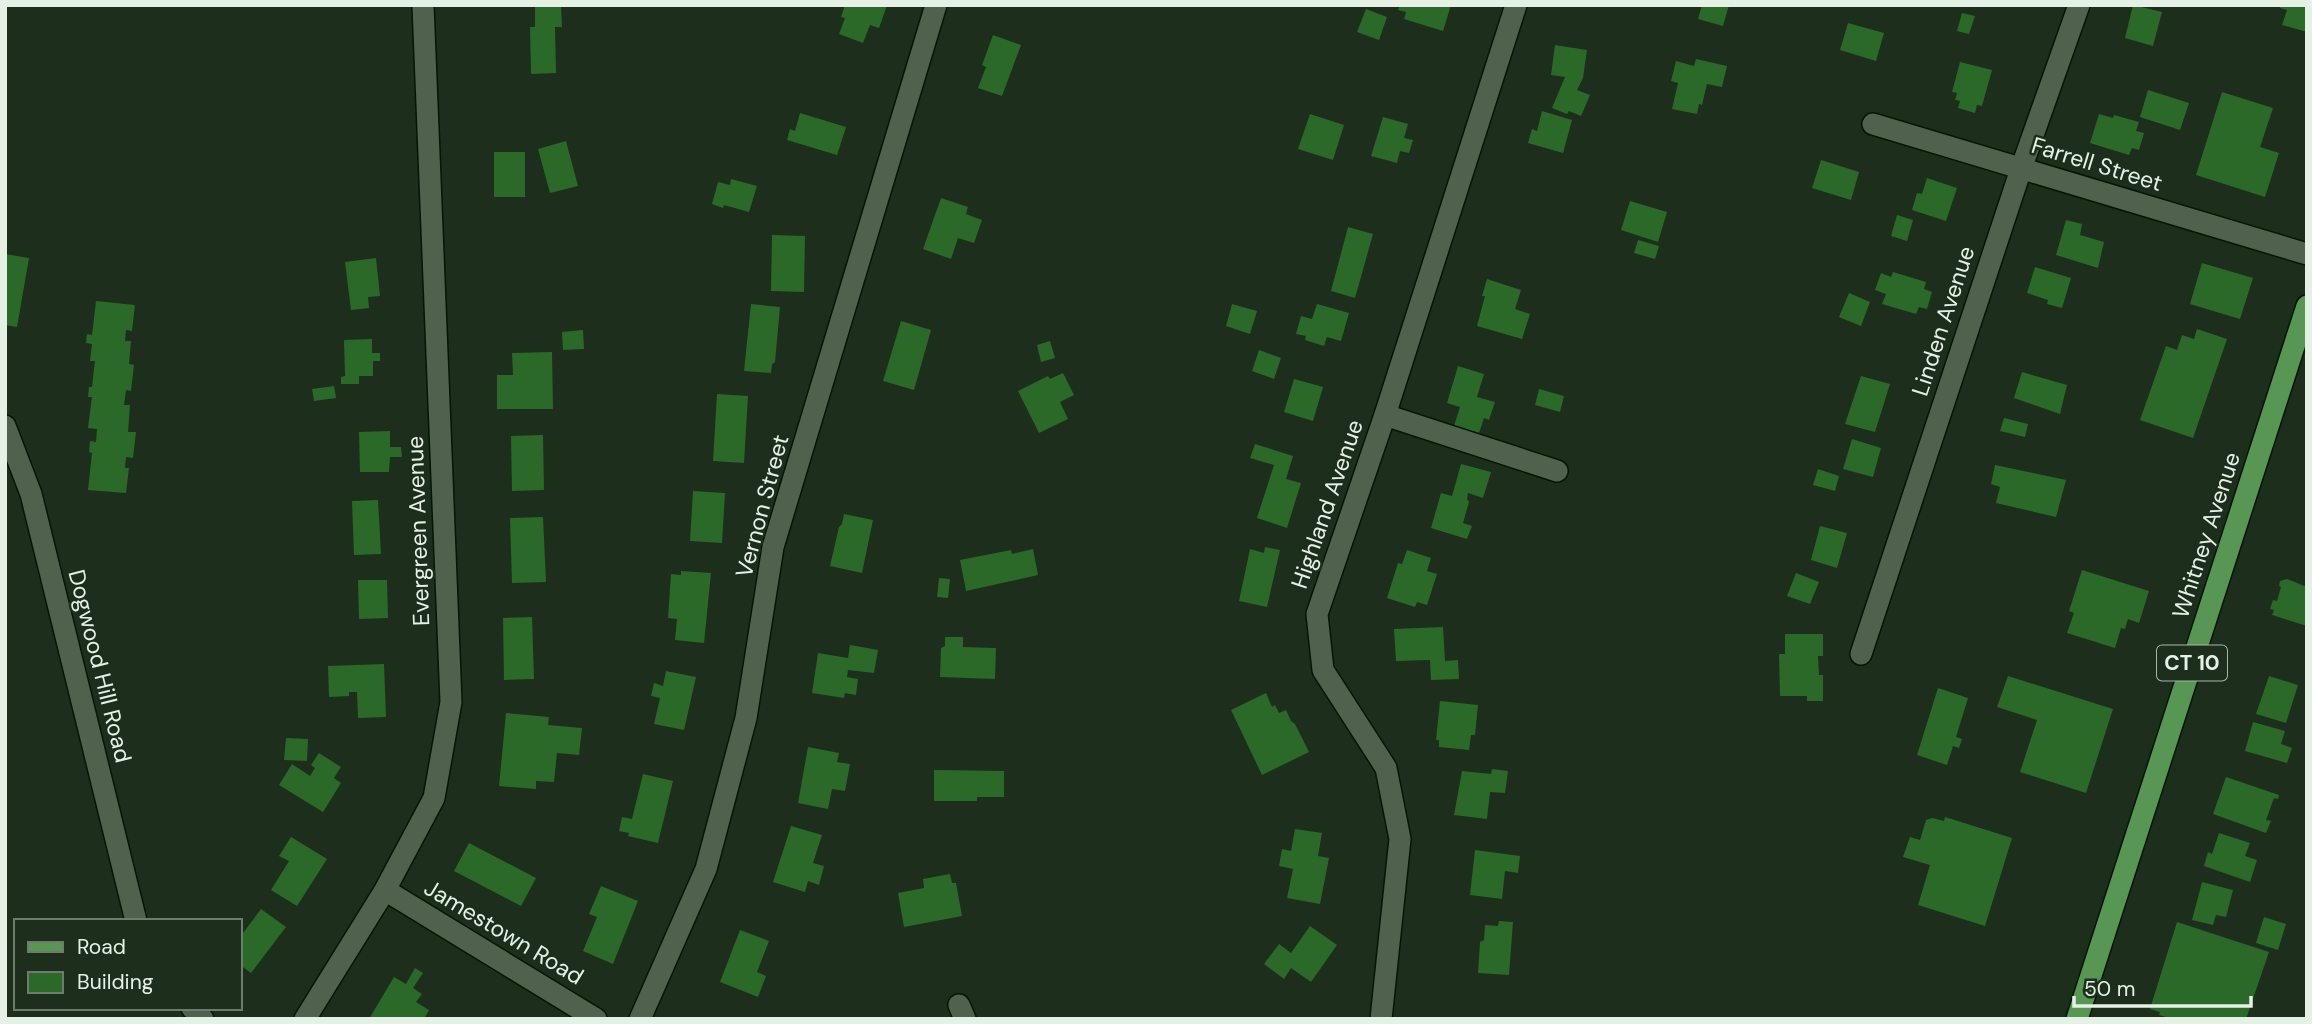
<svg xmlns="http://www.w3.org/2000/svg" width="2312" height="1024" viewBox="0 0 2312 1024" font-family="'DM Sans',sans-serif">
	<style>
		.building { fill: #2b6928 }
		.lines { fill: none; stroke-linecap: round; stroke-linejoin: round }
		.street-casing { stroke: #061606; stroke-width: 24 }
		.primary-casing { stroke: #061606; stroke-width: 24 }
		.street { stroke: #50624e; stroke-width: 21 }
		.primary { stroke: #579753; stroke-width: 21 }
		.labels { text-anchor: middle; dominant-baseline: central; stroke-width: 5; stroke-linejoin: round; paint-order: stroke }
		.shield { fill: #1d2e1c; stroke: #aab6a9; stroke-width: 2 }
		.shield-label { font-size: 21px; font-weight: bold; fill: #e6f1e5 }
		.street-label { font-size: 23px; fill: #e6f1e5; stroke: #1d2e1c }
	</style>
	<rect width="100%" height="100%" fill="#1d2e1c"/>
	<g class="building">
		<path d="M535,5h26l1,22h-7l1,46 -25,1 -1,-47h5z"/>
		<path d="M845,5h42l-8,23 -9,-3 -7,18 -24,-9 6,-16 -4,-1z"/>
		<path d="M1400,5h51l-8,26 -39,-12 2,-7 -8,-2z"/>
		<path d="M1702,5h27l-6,21 -25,-7z"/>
		<path d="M2133,5l29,7 -9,34 -28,-8z"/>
		<path d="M2281,5h26v27l-25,-7 5,-15 -7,-2z"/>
		<path d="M1366,9l21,8 -8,23 -22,-8z"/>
		<path d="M1962,13l13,3 -6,18 -12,-3z"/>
		<path d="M1848,23l36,10 -8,28 -36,-11z"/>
		<path d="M993,35l28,10 -19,51 -24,-8 8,-21 -4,-2z"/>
		<path d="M1555,45l32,5 -4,28 -6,12 13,5 -9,21 -12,-5 -2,3 -15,-6 13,-31 -14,-2z"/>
		<path d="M1696,59l31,7 -5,21 -15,-3 -5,21 -3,-1 -2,10 -25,-5 6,-26 -7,-2 5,-20 18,5z"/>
		<path d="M1960,62l32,8 -10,36 -5,-1 -2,8 -17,-5 2,-7 -5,-1 2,-7 -5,-1z"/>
		<path d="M2148,90l41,13 -9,27 -40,-13z"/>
		<path d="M2222,92l51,16 -13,39 19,6 -14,44 -69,-22z"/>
		<path d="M1542,111l30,9 -9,33 -35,-10 4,-14 5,2z"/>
		<path d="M800,113l46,14 -9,28 -50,-15 3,-11 5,2z"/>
		<path d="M1310,114l34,11 -11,35 -35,-11z"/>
		<path d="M2099,114l14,4 1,-3 25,7 -3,9 8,2 -5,17 -7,-2 -3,7 -39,-12z"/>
		<path d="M1383,117l25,7 -4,14 9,2 -4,13 -9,-2 -3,12 -26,-7z"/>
		<path d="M566,141l12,45 -28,7 -12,-44z"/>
		<rect x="494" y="152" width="31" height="45"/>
		<path d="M1821,160l38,12 -8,28 -39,-12z"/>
		<path d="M1927,178l30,10 -11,33 -34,-11 5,-17 5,1z"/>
		<path d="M731,179l26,7 -8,26 -25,-7 -1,3 -11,-4 6,-22 12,3z"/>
		<path d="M941,198l27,9 -2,7 16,6 -8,23 -16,-5 -7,21 -28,-10z"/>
		<path d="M1630,201l37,11 -9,30 -37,-12z"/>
		<path d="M1897,215l16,5 -6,21 -16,-5z"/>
		<path d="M2066,220l16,4 -2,11 24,7 -6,26 -42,-13z"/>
		<path d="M1348,227l25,7 -18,64 -24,-7z"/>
		<path d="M772,235l33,1 -1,56 -33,-1z"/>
		<path d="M1638,240l21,6 -4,13 -21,-6z"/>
		<path d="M5,254l24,4 -12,69 -12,-2z"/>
		<path d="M376,258l4,38 -12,1 1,11 -18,2 -6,-48z"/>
		<path d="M2202,263l51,15 -13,41 -50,-15z"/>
		<path d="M2035,267l36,11 -9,30 -15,-4 1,-4 -21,-7z"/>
		<path d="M1893,272l33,10 -2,7 8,3 -5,17 -8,-2 -3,7 -34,-10 4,-10 -11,-4 6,-17 10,4z"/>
		<path d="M1487,279l34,11 -6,19 15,5 -8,25 -45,-13 8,-30h-3z"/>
		<path d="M1849,293l21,9 -9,24 -22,-9z"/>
		<path d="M96,301l39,4 -3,26 -6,-1 -1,11h6l-2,23 5,1 -3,26 -5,-1 -2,15h6l-2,27h8l-3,26 -7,-1 -1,11h4l-3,25 -38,-3 4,-37 -3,-1 1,-11 6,1 1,-13 -9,-1 4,-31h-4l1,-10h3l3,-26h-5l2,-17 -6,-1 1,-9 5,1z"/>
		<path d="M751,304l29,3 -5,55 -3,2 -1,9 -27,-2z"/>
		<path d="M1232,304l25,7 -7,23 -24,-8z"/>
		<path d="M1317,304l32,9 -8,28 -14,-4 -3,9 -19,-6 1,-4 -10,-2 5,-18 11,3z"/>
		<path d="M901,321l30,9 -17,60 -31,-9z"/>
		<path d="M2197,329l30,10 -34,99 -53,-18 26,-74 11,4 5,-15 12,4z"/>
		<path d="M583,330l1,19 -21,1 -1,-18z"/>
		<path d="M372,339v14h8v8h-7v15h-14v8h-18v-7l4,-1 -1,-36z"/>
		<path d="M1050,341l5,17 -14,4 -4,-17z"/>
		<path d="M1259,350l22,8 -7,21 -22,-8z"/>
		<path d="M552,352l1,57h-56v-34h16l-1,-22z"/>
		<path d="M1458,366l26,8 -7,23 18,5 -6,18 -5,-2 -5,15 -25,-7 6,-19 -13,-4z"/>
		<path d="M2022,372l45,13 -7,29 -46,-16z"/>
		<path d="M1063,373l11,22 -14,7 8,17 -29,14 -21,-42 30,-15 2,3z"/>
		<path d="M1861,376l29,8 -15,48 -30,-8z"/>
		<path d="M1294,379l29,8 -10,34 -29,-9z"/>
		<path d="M334,386l2,12 -22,3 -2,-12z"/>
		<path d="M1539,389l25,7 -4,16 -25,-7z"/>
		<path d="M717,394l31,2 -4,67 -31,-2z"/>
		<path d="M2004,418l24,6 -3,13 -25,-6z"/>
		<path d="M390,431v16h11l1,10h-12l-1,15h-29l-1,-40z"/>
		<path d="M543,435l1,55 -32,1 -1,-55z"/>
		<path d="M1852,439l29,9 -8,29 -30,-8z"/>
		<path d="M1255,444l38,12 -7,23 15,4 -14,45 -30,-10 17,-53 -24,-7z"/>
		<path d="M1461,464l30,8 -8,26 -15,-5 -1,6 2,3 -6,21 9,3 -5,13 -36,-11 10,-35 11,3z"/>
		<path d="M1995,465l71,15 -10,37 -60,-14 4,-16 -9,-3z"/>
		<path d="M1818,469l21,7 -4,15 -22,-6z"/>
		<path d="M693,491l32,2 -3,50 -32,-2z"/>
		<path d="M378,500l3,54 -27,1 -2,-54z"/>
		<path d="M844,514l29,6 -11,53 -32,-7 9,-39 3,-3z"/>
		<path d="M543,517l3,65 -34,1 -2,-65z"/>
		<path d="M1820,526l27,7 -10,35 -26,-8z"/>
		<path d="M1265,547l15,3 -13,57 -28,-6 11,-52 14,4z"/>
		<path d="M1033,549l5,26 -72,16 -6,-31 51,-10 1,4z"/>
		<path d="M1407,550l24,8 -4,13 10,3 -10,31 -10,-3 -2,5 -28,-9 11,-35 4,1z"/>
		<path d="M2082,570l67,21 -10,32 -11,-4 -3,10 -4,-1 -6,20 -48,-15 7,-20 -5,-2z"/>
		<path d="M681,571l30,2 -7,70 -29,-3 2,-21 -9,-1 3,-44 10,1z"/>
		<path d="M1796,573l23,9 -9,22 -23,-8z"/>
		<path d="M939,578l11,1 -2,19 -11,-1z"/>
		<path d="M2287,579l20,8v39l-35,-11 2,-5 -4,-1 3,-9 4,1 4,-14 -2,-1 1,-5z"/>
		<path d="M358,580h29l1,38 -29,1z"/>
		<path d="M532,617l2,62 -30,1 -1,-62z"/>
		<path d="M1443,627l2,34 13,-1 1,19 -28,1 -1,-20 -34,1 -2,-32z"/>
		<path d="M1785,634h38v22h-5l1,19h4v26h-16v-5h-27l-1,-42h6z"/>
		<path d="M945,637h18v10l33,1 -1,31 -55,-2 1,-29 4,-2z"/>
		<path d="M850,645l28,5 -4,23 -26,-3 -1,7 11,2 -2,16 -11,-2 -1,5 -32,-5 6,-40 30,5z"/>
		<path d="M384,664l2,53 -28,1 -1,-26h-8v4l-20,1 -1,-31z"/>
		<path d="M666,671l30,6 -12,53 -30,-6 6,-26 -9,-2 3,-13 9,3z"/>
		<path d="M2008,676l105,33 -27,84 -66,-21 17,-52 -40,-13z"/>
		<path d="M2269,676l29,9 -12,38 -30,-9z"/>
		<path d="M1938,688l30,10 -12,39 6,2 -3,9 -6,-2 -6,19 -30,-10z"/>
		<path d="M1266,693l6,14 3,-2 4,8 7,-3 5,11 4,3 14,28 -47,23 -31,-65z"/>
		<path d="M1440,701l38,4 -3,30h-4l-2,15 -30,-3v-7h-3z"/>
		<path d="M506,713l43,4 -1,8 34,3 -3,27 -22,-2 -3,29 -18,-1v8l-37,-3z"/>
		<path d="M2253,722l32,9 -4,13 11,4 -5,15 -42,-12z"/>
		<path d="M286,738l22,1 -1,22 -23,-1z"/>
		<path d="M808,747l31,6 -2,9 13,2 -5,27 -13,-2 -4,20 -30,-6z"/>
		<path d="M319,753l22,14 -7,11 7,5 -18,29 -44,-27 13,-21 18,12 5,-8 -4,-3z"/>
		<path d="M1492,769l16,2 -3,22 -15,-1 -3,27 -33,-4 8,-44 29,3z"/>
		<path d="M934,770l70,1v26h-27v4h-43z"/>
		<path d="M643,774l30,7 -15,62 -30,-7 1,-3 -10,-2 3,-14 10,2z"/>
		<path d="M2226,777l53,18 -1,4 -4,-1 -8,22 5,1 -5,12 -53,-19z"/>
		<path d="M1945,817l67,21 -27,88 -67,-21 12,-40 -27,-8 7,-20 10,3 6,-20 6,-2 12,3z"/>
		<path d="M791,826l31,9 -9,28 11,3 -5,19 -11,-4 -3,11 -32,-10z"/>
		<path d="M1295,829l27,4 -4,23 11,2 -9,46 -33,-6 6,-29 -14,-3 3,-17 9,2z"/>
		<path d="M2219,833l31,10 -5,13 12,4 -7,22 -46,-16 4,-14 4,2z"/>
		<path d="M291,837l36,22 -30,47 -26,-16 18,-29 -10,-5z"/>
		<path d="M469,843l67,35 -15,28 -67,-35z"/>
		<path d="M1475,850l45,6 -2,17 -13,-2 -3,28 -32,-4z"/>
		<path d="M950,874l2,9h4l6,33 -58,11 -6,-34 26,-5 -1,-9z"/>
		<path d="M2202,882l31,8 -7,27 -10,-2 -3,10 -21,-5z"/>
		<path d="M601,886l37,15 -25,63 -30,-13 14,-34 -8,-3z"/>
		<path d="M261,909l25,18 -35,46 -11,-8v-28z"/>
		<path d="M2264,917l22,7 -8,26 -22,-7z"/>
		<path d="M1499,921l14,1 -4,53 -31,-2 2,-31 4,-2 1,-15 13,1z"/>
		<path d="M2177,922l92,30 -23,67h-73l-14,-4 1,-3 -10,-3z"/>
		<path d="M1310,926l27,19 -26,37 -20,-14 -7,11 -20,-15 15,-20 12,9z"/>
		<path d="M740,930l29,11 -12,31 9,4 -8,21 -38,-15z"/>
		<path d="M415,968l8,5 -10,15 9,6 -6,8 13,8 -5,9h-55l25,-42 12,7z"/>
	</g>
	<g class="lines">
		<g class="street-casing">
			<g id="street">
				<path d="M1873,124l434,130"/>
				<path d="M1385,415l172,56"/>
				<path d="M5,426l26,68 105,427"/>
				<path d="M1861,654l160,-485 58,-164"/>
				<path d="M385,890l211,129"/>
				<path d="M959,1005l6,14"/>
				<path d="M192,1008l11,11"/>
				<path d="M305,1019l80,-129 49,-92 17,-96 -28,-697"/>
				<path d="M640,1019l66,-150 40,-151 27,-171 163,-542"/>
				<path d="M1381,1019l19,-180 -14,-71 -63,-98 -6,-56 68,-199 131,-410"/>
			</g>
		</g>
		<g class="primary-casing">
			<path id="primary" d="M2077,1019l230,-713"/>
		</g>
		<use href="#street" class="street"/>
		<use href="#primary" class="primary"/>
	</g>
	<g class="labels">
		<rect class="shield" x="2157" y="645.5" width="70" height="35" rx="5"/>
		<g class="shield-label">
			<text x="2192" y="663">CT 10</text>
		</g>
		<g class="street-label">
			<text transform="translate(2097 164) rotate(17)">Farrell Street</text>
			<text transform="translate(1943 321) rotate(-72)">Linden Avenue</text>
			<text transform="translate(1327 504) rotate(-71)">Highland Avenue</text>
			<text transform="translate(762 506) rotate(-75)">Vernon Street</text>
			<text transform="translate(418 531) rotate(-92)">Evergreen Avenue</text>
			<text transform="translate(2206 535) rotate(-72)">Whitney Avenue</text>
			<text transform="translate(100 666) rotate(76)">Dogwood Hill Road</text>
			<text transform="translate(504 932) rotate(31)">Jamestown Road</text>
		</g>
	</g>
	<rect width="2312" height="1024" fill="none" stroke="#e6f1e5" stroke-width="14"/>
	<rect x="14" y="919" width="228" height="91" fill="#1d2e1c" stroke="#6d7c6c" stroke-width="2"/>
	<rect x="28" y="942" width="35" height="10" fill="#579753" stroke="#6d7c6c" stroke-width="2"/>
	<text x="77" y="954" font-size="21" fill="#e6f1e5">Road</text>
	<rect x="28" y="972" width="35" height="21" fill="#2b6928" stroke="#6d7c6c" stroke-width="2"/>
	<text x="77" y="989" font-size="21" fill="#e6f1e5">Building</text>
	<path d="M2074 996v10h177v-10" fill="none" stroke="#e6f1e5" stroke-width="3.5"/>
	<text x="2084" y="996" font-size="21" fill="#e6f1e5" stroke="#1d2e1c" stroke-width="5" paint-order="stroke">50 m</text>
</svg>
